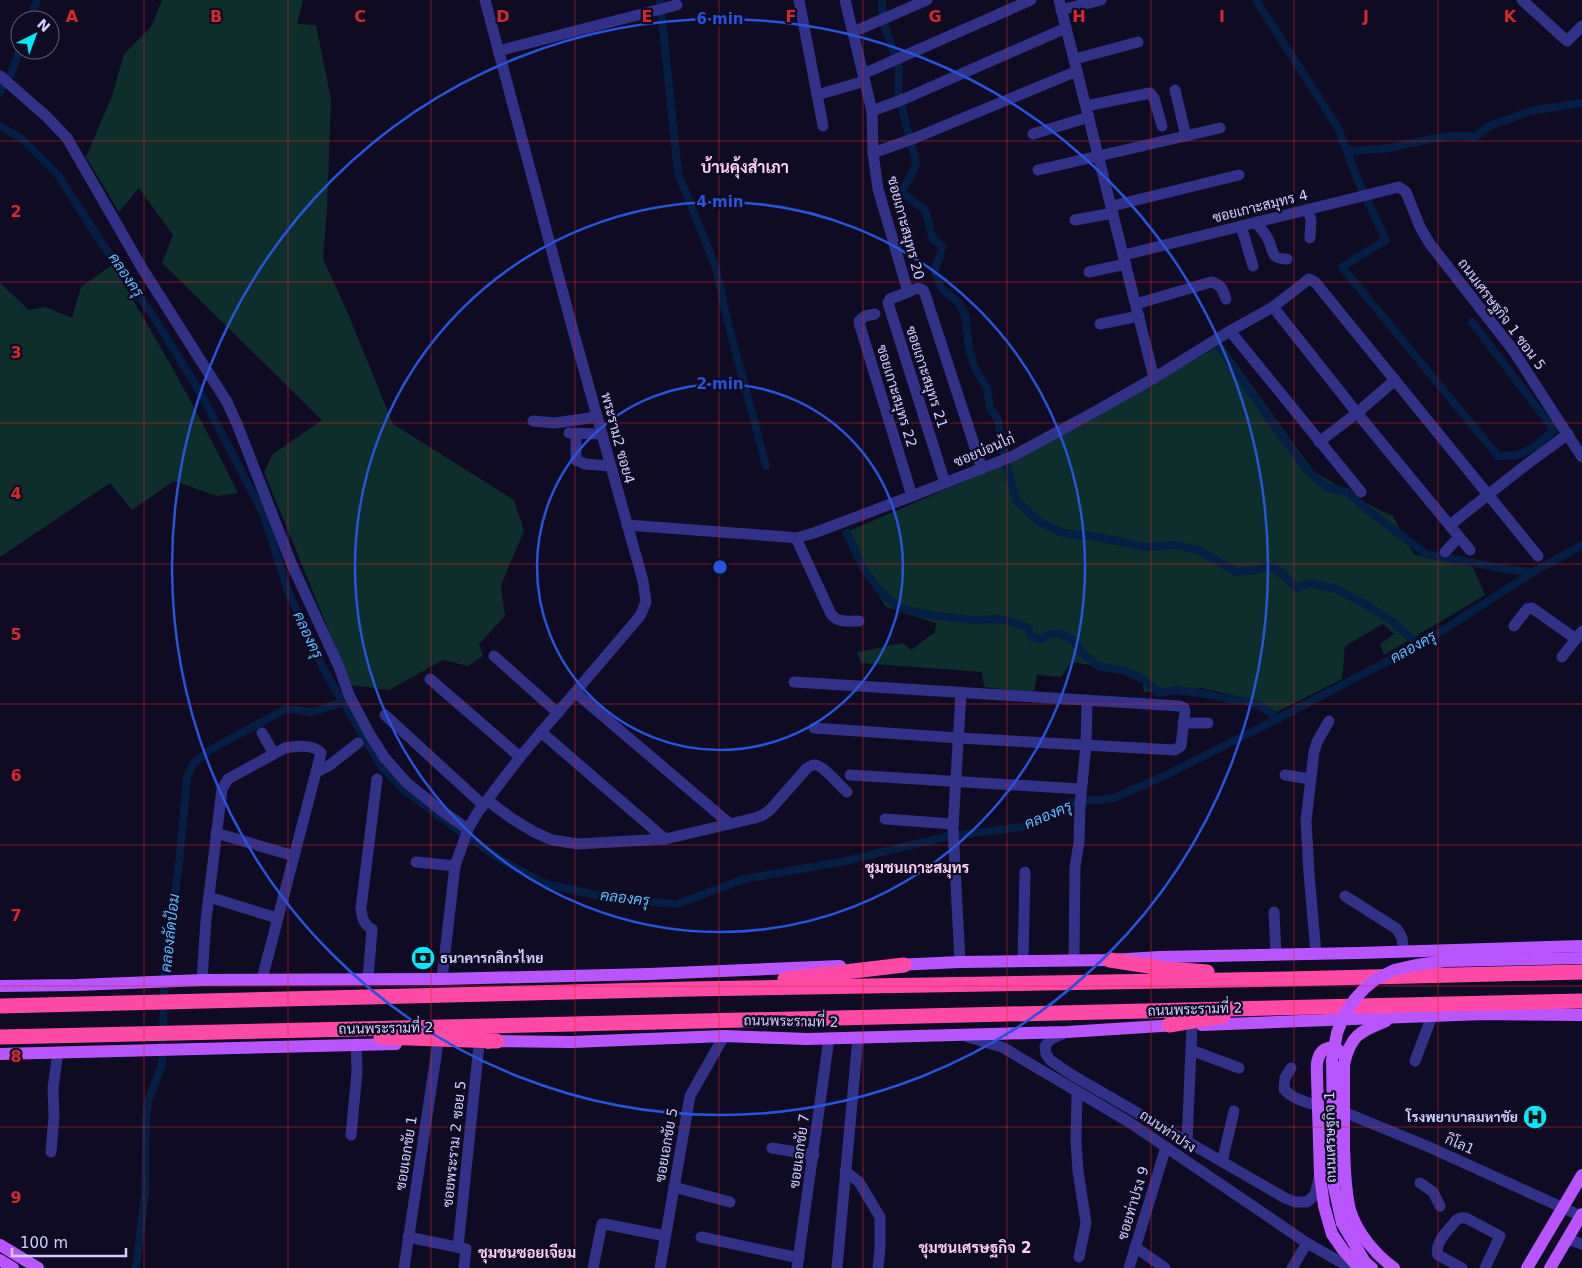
<svg xmlns="http://www.w3.org/2000/svg" width="1582" height="1268" viewBox="0 0 1582 1268" font-family="'DejaVu Sans',Sarabun,sans-serif">
	<style>
		.green { fill: #0e2e2c }
		.lines { fill: none; stroke-linecap: round; stroke-linejoin: round }
		.canal { stroke: #041e44; stroke-width: 8 }
		.minor { stroke: #313188; stroke-width: 11 }
		.major { stroke: #b855ff; stroke-width: 12 }
		.highway { stroke: #ff49a7; stroke-width: 15 }
		.major-bridge { stroke: #b855ff; stroke-width: 12 }
		.grid { fill: none; stroke: #d62828; stroke-width: 1; stroke-opacity: 0.55 }
		.ring { fill: none; stroke: #2654da; stroke-width: 2.5 }
		.labels { text-anchor: middle; dominant-baseline: central; stroke-width: 4.5; stroke-linejoin: round; paint-order: stroke }
		.street-label { font-size: 14px; fill: #d1ceff; stroke: #0e0b23 }
		.poi-label { font-size: 14px; font-weight: bold; fill: #d1ceff; stroke: #0e0b23; text-anchor: start }
		.water-label { font-size: 15px; font-style: italic; fill: #5cbaff; stroke: #0e0b23 }
		.neighbourhood-label { font-size: 15px; font-weight: bold; fill: #ffd0f0; stroke: #0e0b23 }
		.quarter-label { font-size: 16px; font-weight: bold; fill: #ffd0f0; stroke: #0e0b23 }
		.grid-label { font-size: 16px; text-anchor: middle; font-weight: bold; fill: #d62828; stroke: #0e0b23; stroke-width: 4.5; stroke-linejoin: round; paint-order: stroke }
		.centre { fill: #2654da; stroke: #0e0b23; stroke-width: 2.5 }
		.ring-label { font-size: 15px; text-anchor: middle; font-weight: bold; fill: #2654da; stroke: #0e0b23; stroke-width: 4.5; stroke-linejoin: round; paint-order: stroke }
	</style>
	<rect width="100%" height="100%" fill="#0e0b23"/>
	<g class="green">
		<path d="M162,0h141l-6,24 19,1 15,74 -4,112 -4,48 23,50 47,115 121,76 10,31 -23,54 4,31 -26,28 4,12 -15,10 -25,-6 -54,30 -38,-5 -87,-213 9,-18 49,-34 -160,-157 11,-28 -34,-47 -20,24 -33,-55 26,-61 12,-42 27,-27z"/>
		<path d="M112,265c45,74 88,150 126,228l-21,3 -43,-15 -42,29 -22,-27 -110,74v-274l29,27 16,-3 27,11 9,-31z"/>
		<path d="M1222,344l92,128c27,14 51,33 79,44l21,39 56,6 15,34 -101,60 -4,-11 14,-10 -11,-10 -38,22 -3,33 -65,33 -20,-11 -55,-13 -58,4 -3,-19 -70,-11 -10,15 -24,-2 -3,18 -50,-6 -2,-15 -121,-9 -4,-11 46,-9 8,7 24,-18 1,-9 -50,-16 -44,-73 172,-74 63,-34z"/>
	</g>
	<g class="lines">
		<g class="canal">
			<path d="M660,0l18,173 38,95 10,47 40,151"/>
			<path d="M882,0v7l3,20 14,41 -1,24 18,71 -5,13 -10,16 24,18 8,29 9,7 -2,10 -6,13 8,20 16,13 7,12 4,35 6,19 12,20 3,20 8,12 8,44 11,37 22,21 25,11 33,4 49,10 30,-2 22,5 38,22 21,-2 11,-4 11,5 18,17 13,-5 26,6 29,15 28,18 26,23"/>
			<path d="M1256,0l82,128 19,50 29,62 -44,27 156,189 21,-1 18,-10 17,-15 -82,-108"/>
			<path d="M30,20l7,-20"/>
			<path d="M0,92l11,-18 9,-25"/>
			<path d="M0,126l22,13 36,36 43,67 54,77 45,73 63,121 26,81 35,76 57,96 23,24 57,42 39,27 43,24 71,16 63,5 67,-25 97,-17 104,-25 77,-10 48,-24 44,-5 52,-23 109,-55 153,-80 105,-68 49,-27"/>
			<path d="M1347,151c14,-1 29,-1 43,-3 27,-5 57,-16 85,-11l14,-11 42,-15 51,-8"/>
			<path d="M1219,348l86,120 21,19 21,5 22,19 57,43 80,15 27,3"/>
			<path d="M847,533l16,35 16,22 20,18 32,7 41,5 29,-1 26,8 5,10 9,2 9,-5h11l13,7 7,11 17,14 27,5 18,8 16,14 18,-3 30,4 15,4 24,3 14,5 19,13"/>
			<path d="M136,1268l9,-75 1,-74 2,-17 14,-37 3,-96 14,-105 8,-86 6,-14 17,-14 57,-31 19,-10 26,3 31,-10"/>
		</g>
		<g class="minor">
			<path d="M799,0l24,126"/>
			<path d="M845,0l27,111 1,42 5,36 30,103 10,-4 5,2 2,4 57,175"/>
			<path d="M1059,0l95,378"/>
			<path d="M1522,0l45,41 15,-15"/>
			<path d="M1061,10l40,-10"/>
			<path d="M853,32l74,-32"/>
			<path d="M498,51l179,-46"/>
			<path d="M1075,59l63,-17"/>
			<path d="M863,74l168,-74"/>
			<path d="M0,76l46,40 21,22 75,130 85,134 10,22 55,141 47,102 10,28 20,38 15,24 23,26 35,28 26,18"/>
			<path d="M1175,90l11,46"/>
			<path d="M817,95l48,-14"/>
			<path d="M1086,106l64,-13 4,5 8,28"/>
			<path d="M872,111l32,-12 162,-71"/>
			<path d="M1033,134l56,-17"/>
			<path d="M873,153l42,-15 162,-67"/>
			<path d="M1038,170l182,-42"/>
			<path d="M1112,206l127,-31"/>
			<path d="M1308,209l3,12 -1,17"/>
			<path d="M1075,220l38,-7"/>
			<path d="M1256,222c4,6 9,11 12,17 6,12 2,20 19,20"/>
			<path d="M1241,226l12,40"/>
			<path d="M1124,255l275,-68 7,5 14,35 10,17 83,106 69,107"/>
			<path d="M1089,272l37,-8"/>
			<path d="M908,292l-18,7 -2,4 57,180"/>
			<path d="M1136,304l75,-22c10,2 12,8 15,17"/>
			<path d="M1273,307l84,106 113,137"/>
			<path d="M875,314l-10,2 -6,5 1,5 52,170"/>
			<path d="M1100,324l39,-8"/>
			<path d="M1230,331l131,161"/>
			<path d="M533,421l22,2 42,-6"/>
			<path d="M569,433l33,1"/>
			<path d="M576,439v21l9,4 25,2"/>
			<path d="M1319,442l38,-29 38,-33"/>
			<path d="M627,525l160,12 9,1 18,-5 98,-37 101,-40 85,-46 56,-32 76,-47 43,-24 36,-28 6,3 223,274"/>
			<path d="M1450,525l77,-61 41,-30"/>
			<path d="M796,538l35,76c6,9 18,7 28,7"/>
			<path d="M1445,552l14,-15"/>
			<path d="M1514,626l13,-17 5,-1 44,31"/>
			<path d="M494,656l64,57"/>
			<path d="M1562,657l20,-26"/>
			<path d="M430,679l90,78"/>
			<path d="M794,682l386,24 4,2 1,3 -4,35 -6,4 -216,-12 -145,-10"/>
			<path d="M576,693l154,131"/>
			<path d="M385,715l98,90"/>
			<path d="M1183,723h25"/>
			<path d="M541,732l124,107"/>
			<path d="M262,733l12,21"/>
			<path d="M316,772l14,-7 28,-22"/>
			<path d="M850,775l231,14"/>
			<path d="M1285,775l25,4"/>
			<path d="M487,800l24,18 23,14 18,8 26,4 87,-5 90,-21 8,-3 7,-5 37,-42c3,-2 5,-3 8,-3 8,0 25,21 32,27"/>
			<path d="M885,819l68,5"/>
			<path d="M216,833l78,23"/>
			<path d="M416,862l39,4"/>
			<path d="M1345,896l52,33 5,9 2,13"/>
			<path d="M209,897l68,21"/>
			<path d="M1274,912l2,43"/>
			<path d="M1316,954l-7,-81 -3,-52 8,-69 3,-10 12,-21"/>
			<path d="M1074,960l1,-93 4,-25 1,-37 6,-60 1,-45"/>
			<path d="M1023,961l2,-89"/>
			<path d="M960,962l-7,-134 8,-135"/>
			<path d="M368,979l4,-50c-9,-5 -10,-11 -11,-21l16,-129"/>
			<path d="M442,979l13,-113 13,-37 10,-17 42,-55 120,-141 6,-14 -3,-21 -72,-258 -86,-323"/>
			<path d="M202,980l4,-60 16,-131 6,-10 57,-31c10,-2 29,-4 36,5l-59,226"/>
			<path d="M1065,1033l-14,6 -6,7 1,8 4,6 22,15 213,123 10,4h12l8,-7 4,-17"/>
			<path d="M968,1037l34,10 127,75 178,121 44,25"/>
			<path d="M1191,1050l48,18"/>
			<path d="M1415,1061l17,-45"/>
			<path d="M1291,1068l-6,10 -1,11c8,10 23,13 34,17"/>
			<path d="M1077,1092l-1,50 2,29 8,52 -7,34"/>
			<path d="M1344,1112l85,35 152,69"/>
			<path d="M351,1135l6,-63 -1,-28"/>
			<path d="M1187,1142l5,-117"/>
			<path d="M772,1148l42,7"/>
			<path d="M51,1152l3,-36 -1,-28 5,-36"/>
			<path d="M1222,1162l12,-51"/>
			<path d="M845,1171l14,11 21,35v31l-2,20"/>
			<path d="M1420,1183l13,9 7,14"/>
			<path d="M674,1187l56,15"/>
			<path d="M408,1237l58,12 -2,19"/>
			<path d="M701,1237l98,21"/>
			<path d="M1568,1239l14,5"/>
			<path d="M458,1247l21,-202"/>
			<path d="M1135,1247l30,21"/>
			<path d="M404,1268l34,-225"/>
			<path d="M593,1268l9,-44h3l60,12"/>
			<path d="M660,1268l30,-172 34,-60"/>
			<path d="M797,1268l32,-230"/>
			<path d="M837,1268l21,-231"/>
			<path d="M1129,1268l37,-121"/>
			<path d="M1292,1268l15,-25"/>
			<path d="M1462,1268l-24,-13c-4,-11 9,-24 16,-32 3,-5 7,-6 12,-5l34,18 -15,32"/>
		</g>
		<g class="major">
			<path d="M895,965l65,-3 150,-2 50,-3 198,-4 224,-7"/>
			<path d="M0,986l77,-1 125,-5 240,-1 207,-5 191,-8"/>
			<path d="M1386,1021c-27,11 -35,14 -42,43 0,28 0,57 0,85 1,20 1,41 6,61 7,23 25,44 44,58"/>
			<path d="M1202,1025l281,-11 99,1"/>
			<path d="M488,1043l9,-2 75,1 152,-6 83,3 260,-7 110,-7"/>
			<path d="M0,1054l396,-10"/>
			<path d="M1342,1054c-7,-11 -21,-7 -24,5 -2,5 -1,12 -1,17l3,99 4,31 8,28 11,16 16,18"/>
			<path d="M1342,1223l23,39 7,6"/>
			<path d="M0,1245l38,23"/>
			<path d="M0,1260l13,8"/>
			<path d="M1527,1268l55,-93"/>
			<path d="M1550,1268l32,-54"/>
		</g>
		<g class="highway">
			<path d="M1110,960l58,9 39,3"/>
			<path d="M785,979l119,-14"/>
			<path d="M0,1006l691,-17 596,-10 295,-7"/>
			<path d="M1169,1025l54,-9"/>
			<path d="M0,1037l1582,-36"/>
			<path d="M381,1037l116,4"/>
		</g>
		<path class="major-bridge" d="M1342,1223l-8,-36 -2,-127 5,-27 7,-18 11,-16 9,-10 12,-10 18,-9 22,-5 29,-4 137,-3"/>
	</g>
	<path class="grid" d="M144,0v1268M288,0v1268M431,0v1268M575,0v1268M719,0v1268M863,0v1268M1007,0v1268M1151,0v1268M1294,0v1268M1438,0v1268M0,141h1582M0,282h1582M0,423h1582M0,564h1582M0,704h1582M0,845h1582M0,986h1582M0,1127h1582"/>
	<g class="ring">
		<circle cx="720" cy="567" r="183"/>
		<circle cx="720" cy="567" r="365"/>
		<circle cx="720" cy="567" r="548"/>
	</g>
	<defs>
		<g id="bank-disc" transform="scale(1.25)"><circle r="9.5" fill="#00eaf9" stroke="#0e0b23"/><path d="M-6-4H6V4H-6ZM0-2.3a2.3 2.3 0 1 0 0 4.6a2.3 2.3 0 1 0 0-4.6Z" fill="#111"/></g>
		<g id="hospital-disc" transform="scale(1.25)"><circle r="9.5" fill="#00eaf9" stroke="#0e0b23"/><path d="M-5-5h3v3.5h4V-5h3V5h-3V1.5h-4V5h-3Z" fill="#111"/></g>
	</defs>
	<g fill-rule="evenodd">
		<use href="#bank-disc" x="423" y="958"/>
		<use href="#hospital-disc" x="1535" y="1117"/>
	</g>
	<g class="labels">
		<g class="street-label">
			<text transform="translate(1260 206) rotate(-14)">ซอยเกาะสมุทร 4</text>
			<text transform="translate(906 228) rotate(75)">ซอยเกาะสมุทร 20</text>
			<text transform="translate(1502 314) rotate(53)">ถนนเศรษฐกิจ 1 ซอน 5</text>
			<text transform="translate(927 377) rotate(72)">ซอยเกาะสมุทร 21</text>
			<text transform="translate(897 396) rotate(73)">ซอยเกาะสมุทร 22</text>
			<text transform="translate(618 438) rotate(75)">พระราม2 ซอย4</text>
			<text transform="translate(984 450) rotate(-23)">ซอยบ่อนไก่</text>
			<text transform="translate(1195 1009) rotate(-2)">ถนนพระรามที่ 2</text>
			<text transform="translate(791 1021) rotate(1)">ถนนพระรามที่ 2</text>
			<text transform="translate(386 1028) rotate(-1)">ถนนพระรามที่ 2</text>
			<text transform="translate(1168 1131) rotate(34)">ถนนท่าปรง</text>
			<text transform="translate(1330 1137) rotate(-91)">ถนนเศรษฐกิจ 1</text>
			<text transform="translate(454 1144) rotate(-84)">ซอยพระราม 2 ซอย 5</text>
			<text transform="translate(1460 1144) rotate(24)">กิโล1</text>
			<text transform="translate(666 1145) rotate(-80)">ซอยเอกชัย 5</text>
			<text transform="translate(799 1151) rotate(-82)">ซอยเอกชัย 7</text>
			<text transform="translate(406 1153) rotate(-81)">ซอยเอกชัย 1</text>
			<text transform="translate(1133 1203) rotate(-73)">ซอยท่าปรง 9</text>
		</g>
		<g class="poi-label">
			<text x="440" y="958">ธนาคารกสิกรไทย</text>
			<text x="1518" y="1117" text-anchor="end">โรงพยาบาลมหาชัย</text>
		</g>
		<g class="water-label">
			<text transform="translate(126 275) rotate(56)">คลองครุ</text>
			<text transform="translate(308 635) rotate(65)">คลองครุ</text>
			<text transform="translate(1413 647) rotate(-29)">คลองครุ</text>
			<text transform="translate(1048 815) rotate(-23)">คลองครุ</text>
			<text transform="translate(625 898) rotate(7)">คลองครุ</text>
			<text transform="translate(170 933) rotate(-84)">คลองลัดป้อม</text>
		</g>
		<g class="neighbourhood-label">
			<text x="917" y="868">ชุมชนเกาะสมุทร</text>
			<text x="975" y="1248">ชุมชนเศรษฐกิจ 2</text>
			<text x="527" y="1253">ชุมชนซอยเจียม</text>
		</g>
		<g class="quarter-label">
			<text x="745" y="167">บ้านคุ้งสำเภา</text>
		</g>
	</g>
	<g class="grid-label">
		<text x="72" y="22">A</text>
		<text x="216" y="22">B</text>
		<text x="360" y="22">C</text>
		<text x="503" y="22">D</text>
		<text x="647" y="22">E</text>
		<text x="791" y="22">F</text>
		<text x="935" y="22">G</text>
		<text x="1079" y="22">H</text>
		<text x="1222" y="22">I</text>
		<text x="1366" y="22">J</text>
		<text x="1510" y="22">K</text>
		<text x="16" y="217">2</text>
		<text x="16" y="358">3</text>
		<text x="16" y="499">4</text>
		<text x="16" y="640">5</text>
		<text x="16" y="781">6</text>
		<text x="16" y="921">7</text>
		<text x="16" y="1062">8</text>
		<text x="16" y="1203">9</text>
	</g>
	<circle cx="720" cy="567" r="8" class="centre"/>
	<g class="ring-label">
		<text x="720" y="24">6 min</text>
		<text x="720" y="207">4 min</text>
		<text x="720" y="389">2 min</text>
	</g>
	<g transform="translate(35 35) rotate(42)"><circle r="24" fill="#0e0b23" stroke="#5c597b"/>
	<path d="M0-4L9 19L0 12L-9 19Z" fill="#00eaf9"/>
	<text y="-8" font-size="14" font-weight="bold" text-anchor="middle" fill="#d1ceff">N</text>
	</g>
	<path d="M12 1248v8h114v-8" fill="none" stroke="#d1ceff" stroke-width="2.5"/>
	<text x="20" y="1248" font-size="15" fill="#d1ceff" stroke="#0e0b23" stroke-width="4" paint-order="stroke">100 m</text>
</svg>
